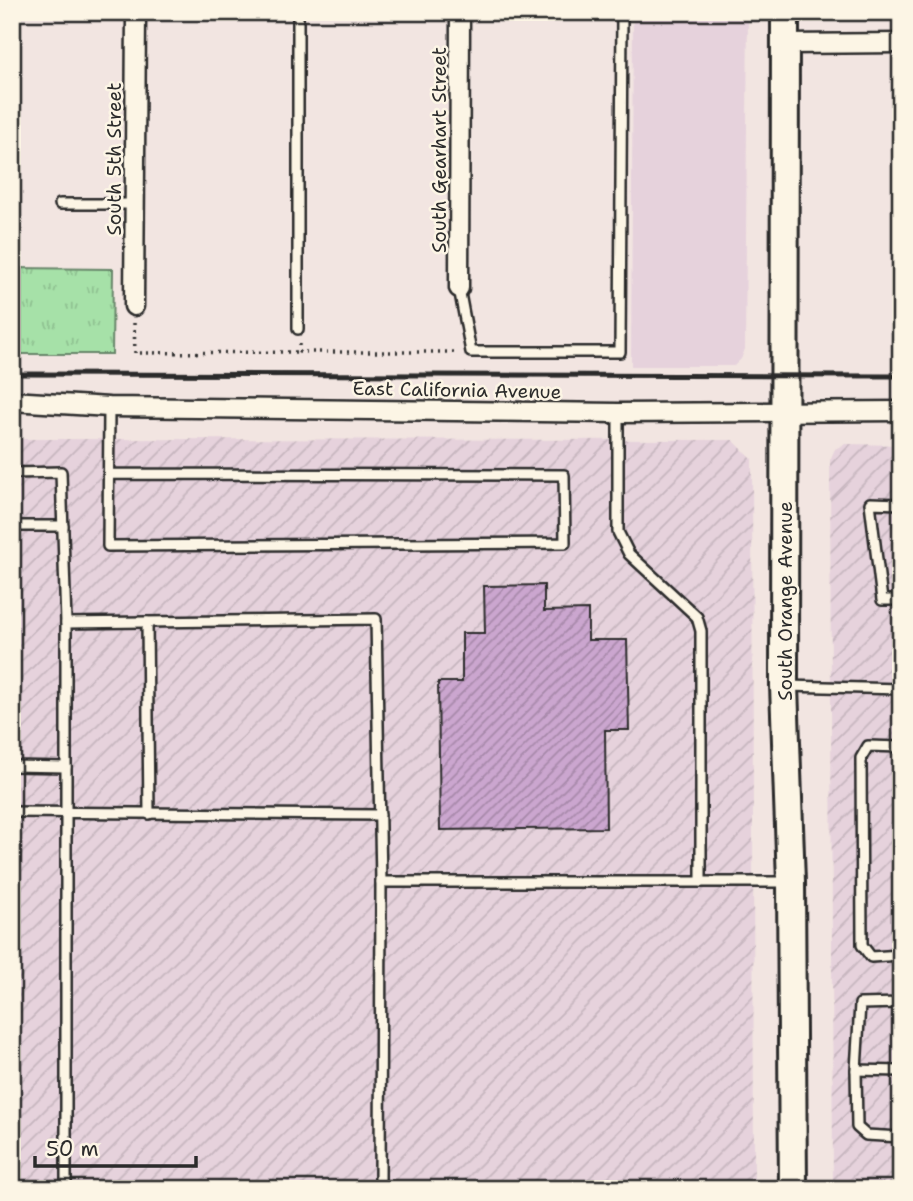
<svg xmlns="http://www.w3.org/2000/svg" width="913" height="1201" viewBox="0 0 913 1201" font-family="'Shantell Sans',sans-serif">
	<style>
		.built { fill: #e6d2dc }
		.industrial { fill: url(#industrial-furrows) }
		.grass { fill: url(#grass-tufts); stroke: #68866a; stroke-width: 2 }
		.building { fill: url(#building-hatch); stroke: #2b2b2b; stroke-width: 2 }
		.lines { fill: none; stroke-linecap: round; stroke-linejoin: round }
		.lane-casing { stroke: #2b2b2b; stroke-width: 14 }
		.street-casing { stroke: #2b2b2b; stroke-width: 23 }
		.secondary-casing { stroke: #2b2b2b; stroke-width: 32 }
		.path { stroke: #2b2b2b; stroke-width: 3.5; stroke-dasharray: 2 5; stroke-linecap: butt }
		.lane { stroke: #fcf5e5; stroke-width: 9 }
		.street { stroke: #fcf5e5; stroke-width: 18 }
		.secondary { stroke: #fcf5e5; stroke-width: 26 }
		.rail { stroke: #2b2b2b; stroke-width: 5 }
		.labels { text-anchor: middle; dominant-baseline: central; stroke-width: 5; stroke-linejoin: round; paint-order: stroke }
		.street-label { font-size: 19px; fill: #2b2b2b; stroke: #fcf5e5 }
	</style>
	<defs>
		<pattern id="industrial-furrows" width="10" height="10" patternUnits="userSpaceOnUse" patternTransform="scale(1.75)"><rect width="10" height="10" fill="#e6d2dc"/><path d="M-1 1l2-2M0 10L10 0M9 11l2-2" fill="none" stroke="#c5b4bd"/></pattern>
		<pattern id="grass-tufts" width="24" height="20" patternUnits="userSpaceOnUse" patternTransform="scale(1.75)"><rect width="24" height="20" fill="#a6e1a8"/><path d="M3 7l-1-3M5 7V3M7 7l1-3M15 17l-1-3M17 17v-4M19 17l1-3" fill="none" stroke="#8fc191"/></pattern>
		<pattern id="building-hatch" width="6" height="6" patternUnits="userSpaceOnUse" patternTransform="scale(1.75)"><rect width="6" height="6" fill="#cba6cf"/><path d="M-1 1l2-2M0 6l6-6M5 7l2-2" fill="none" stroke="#a587a8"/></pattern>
	</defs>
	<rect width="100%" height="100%" fill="#f2e5e1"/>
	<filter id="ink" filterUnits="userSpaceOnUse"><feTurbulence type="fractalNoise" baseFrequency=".0143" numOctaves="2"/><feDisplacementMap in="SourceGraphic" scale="14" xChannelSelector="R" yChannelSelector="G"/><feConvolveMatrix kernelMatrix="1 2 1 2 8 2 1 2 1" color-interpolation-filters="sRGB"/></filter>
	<g filter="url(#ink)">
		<path class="built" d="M633,12h115l-3,337 -4,10 -7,7h-103z"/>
		<g class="industrial">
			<path d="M12,439l721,1 19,19 2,730h-742z"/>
			<path d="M845,444l56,1v744h-68l-3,-729 5,-11z"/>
		</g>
		<path class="grass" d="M12,268l101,1 -1,85h-100z"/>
		<path class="building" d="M544,585v26l44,-1v30h39l2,90h-24l1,98 -166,2 -2,-148h24v-49h23l-1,-47z"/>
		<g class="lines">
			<g class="lane-casing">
				<g id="lane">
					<path d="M60,204h75"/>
					<path d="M459,288l12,64h149l2,-340"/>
					<path d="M298,329v-317"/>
					<path d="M109,407l-1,139 457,-3 -1,-68 -455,-1"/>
					<path d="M618,413v119l11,22 68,63 4,14v251h88"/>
					<path d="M12,473l49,-1 5,151"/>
					<path d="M901,504l-31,-1 12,97h19"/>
					<path d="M12,526h51"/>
					<path d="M147,622l2,192"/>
					<path d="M786,686l115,3"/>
					<path d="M901,747l-33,-1 -7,12 1,187 9,12 30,-2"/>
					<path d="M12,766l54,1"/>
					<path d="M12,812l368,3"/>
					<path d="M901,1003l-41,1 -4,66 1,57 9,8 35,2"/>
					<path d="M856,1070l45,1"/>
					<path d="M66,1189v-566l310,-4 5,263"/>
					<path d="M380,1189l1,-307h320"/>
				</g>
			</g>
			<g class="street-casing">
				<g id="street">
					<path d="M785,44l116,-1"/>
					<path d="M459,288l1,-276"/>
					<path d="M134,306l2,-294"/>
					<path d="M12,401l97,6 509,6 283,-2"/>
				</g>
			</g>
			<g class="secondary-casing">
				<path id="secondary" d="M785,12l-1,674 7,196 2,307"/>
			</g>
			<g class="path">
				<path d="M134,323l1,30 164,-1"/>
				<path d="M299,344v8h156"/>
			</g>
			<use href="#lane" class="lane"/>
			<use href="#street" class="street"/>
			<use href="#secondary" class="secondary"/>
			<path class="rail" d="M12,374l889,2"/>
		</g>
	</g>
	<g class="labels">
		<g class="street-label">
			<text transform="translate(439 150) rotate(-90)">South Gearhart Street</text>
			<text transform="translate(114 159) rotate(-90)">South 5th Street</text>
			<text transform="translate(457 390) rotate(1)">East California Avenue</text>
			<text transform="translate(785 601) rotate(-90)">South Orange Avenue</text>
		</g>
	</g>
	<rect width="913" height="1201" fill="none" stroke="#fcf5e5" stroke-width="42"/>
	<rect x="21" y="21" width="871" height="1159" fill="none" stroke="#2b2b2b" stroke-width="2.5" filter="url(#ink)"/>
	<path d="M35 1156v10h161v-10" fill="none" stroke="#2b2b2b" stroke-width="3.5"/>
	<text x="46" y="1156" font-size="21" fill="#2b2b2b" stroke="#fcf5e5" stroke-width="5" paint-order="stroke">50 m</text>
</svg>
